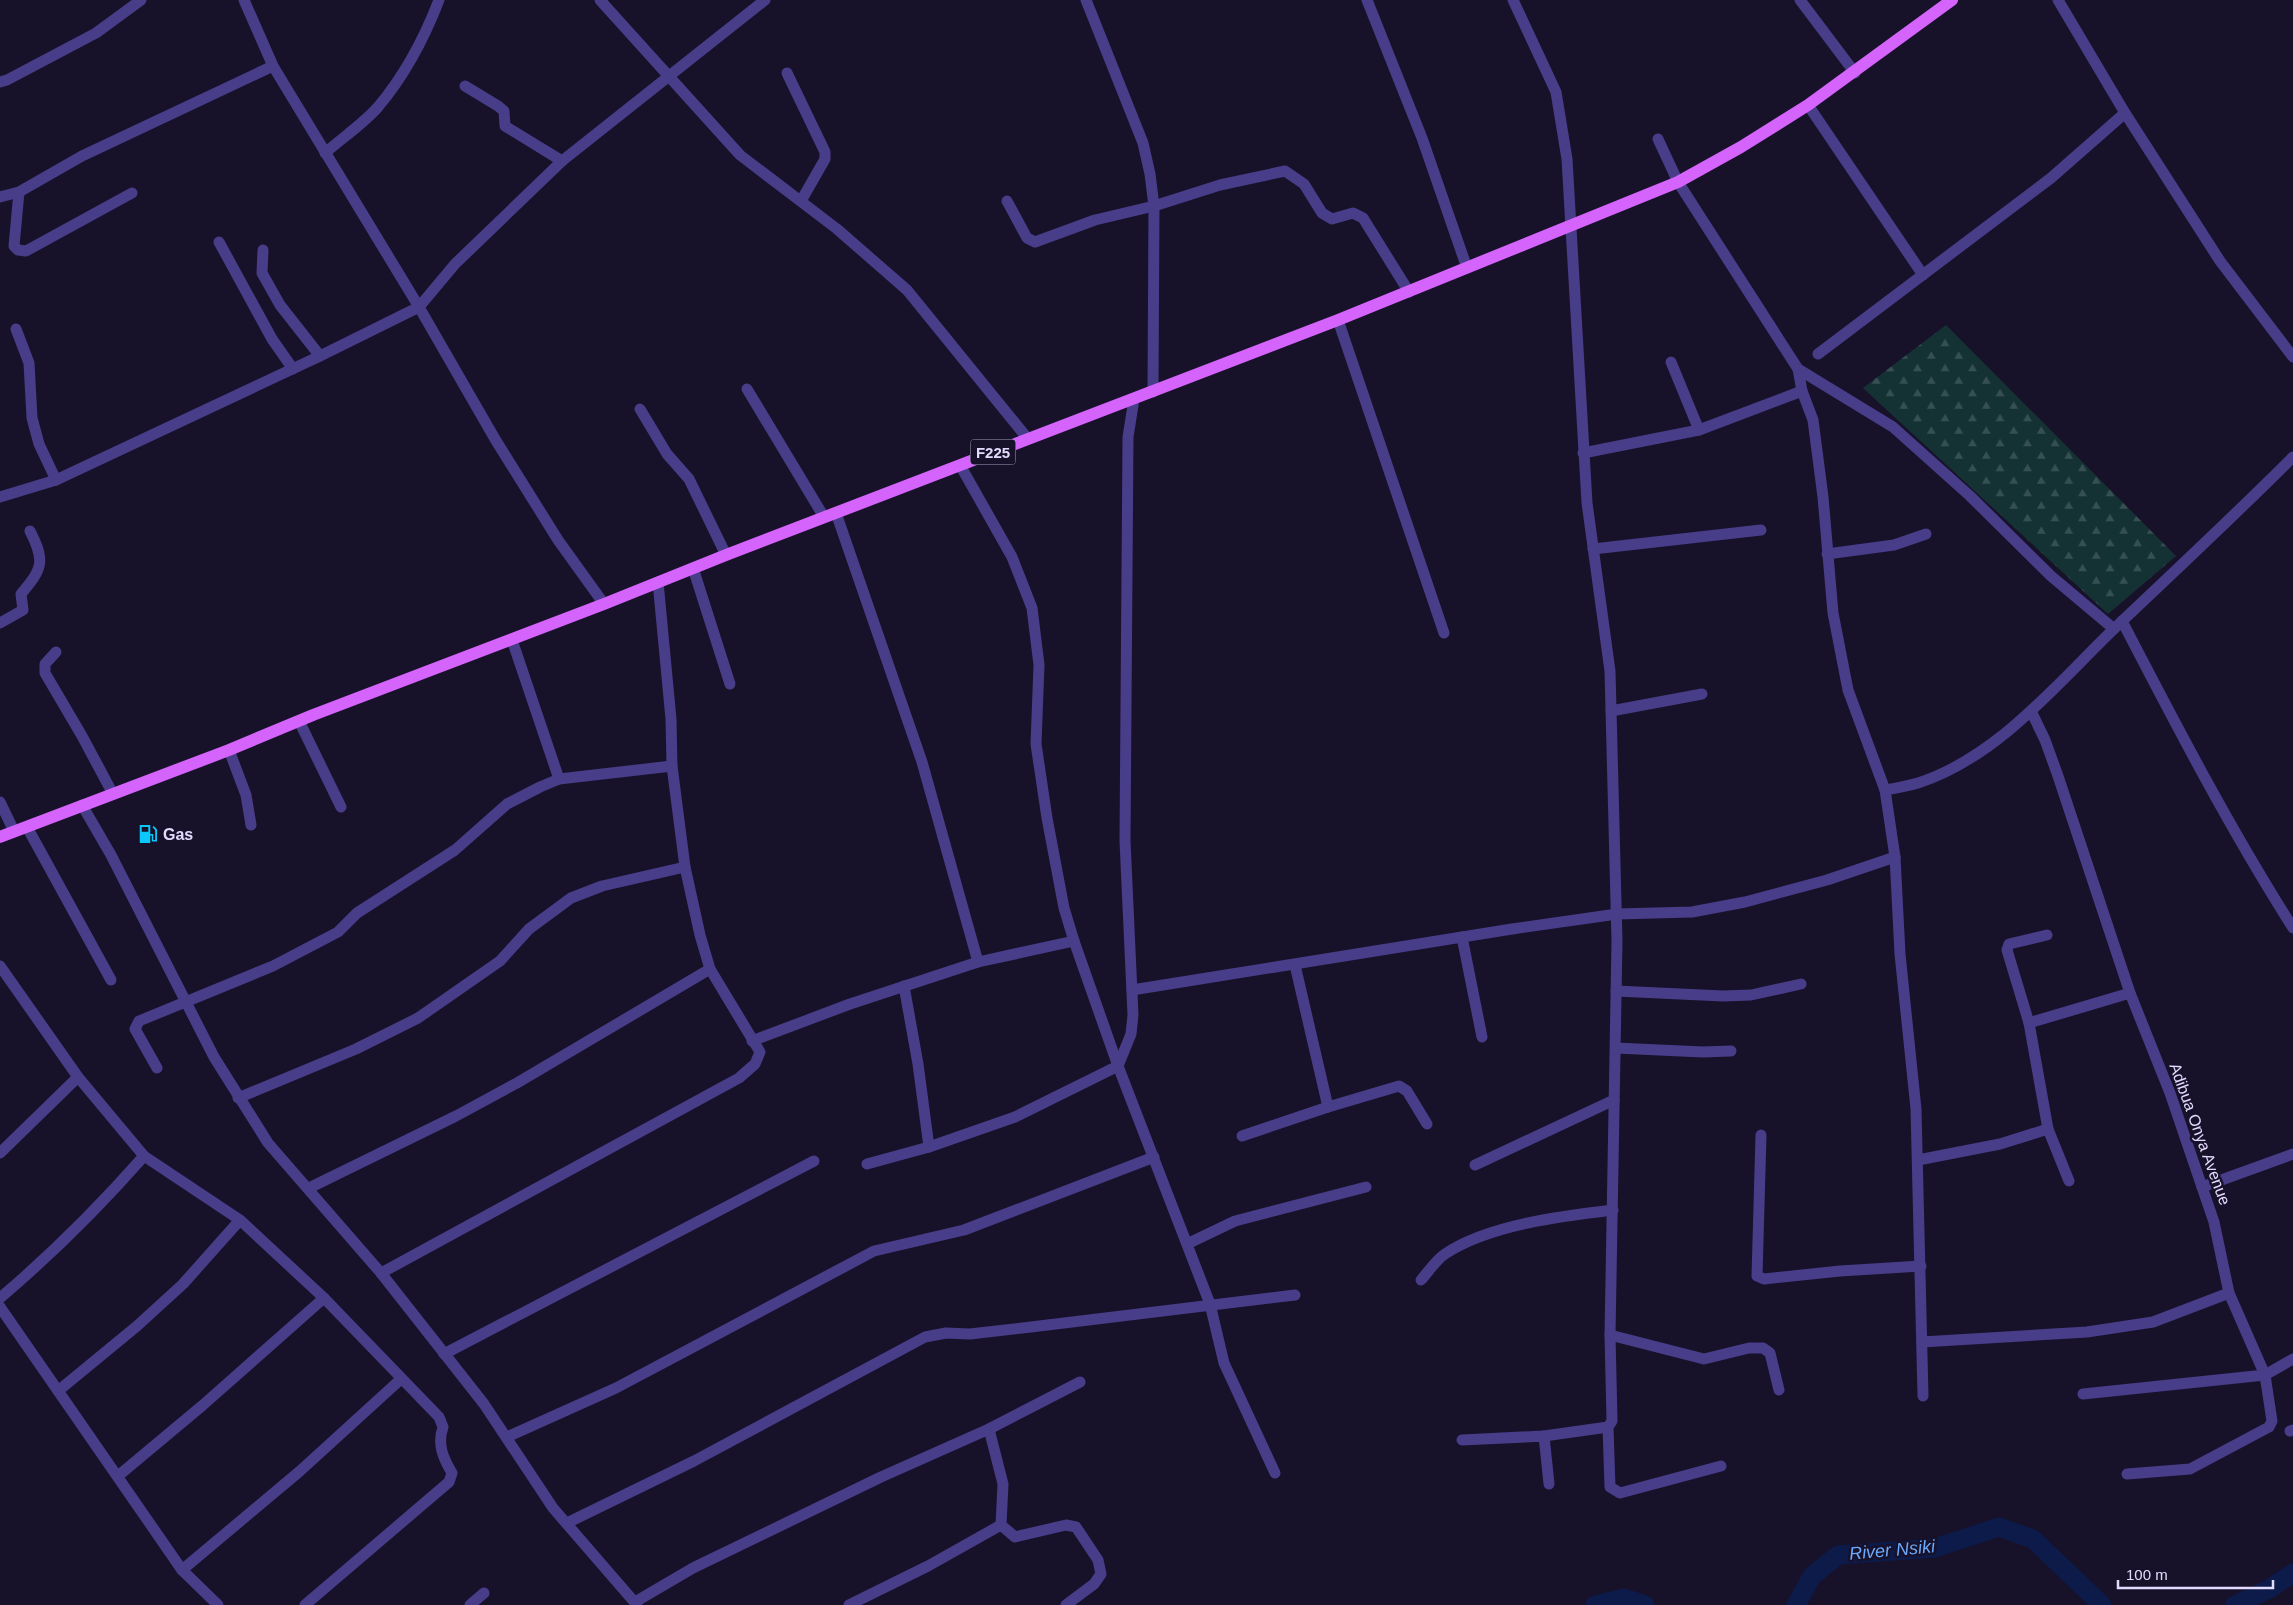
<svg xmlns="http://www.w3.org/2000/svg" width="2293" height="1605" viewBox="0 0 2293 1605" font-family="Helvetica,sans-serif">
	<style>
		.forest { fill: url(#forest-firs) }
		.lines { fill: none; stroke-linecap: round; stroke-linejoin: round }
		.river { stroke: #0c1b49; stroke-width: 19 }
		.street { stroke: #483d88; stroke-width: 11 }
		.primary { stroke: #d464fc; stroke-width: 12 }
		.labels { text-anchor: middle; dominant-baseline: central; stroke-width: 5; stroke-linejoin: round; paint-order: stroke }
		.shield { fill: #18112a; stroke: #a69ebe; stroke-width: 1 }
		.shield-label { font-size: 15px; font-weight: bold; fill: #e3dbfe }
		.poi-label { font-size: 16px; font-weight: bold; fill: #e3dbfe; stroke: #18112a; text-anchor: start }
		.street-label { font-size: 16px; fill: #e3dbfe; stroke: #18112a }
		.water-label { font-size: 18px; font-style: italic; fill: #6ba9fc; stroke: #18112a }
	</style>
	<defs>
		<pattern id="forest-firs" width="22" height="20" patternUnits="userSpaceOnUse" patternTransform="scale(1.25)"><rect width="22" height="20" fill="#143234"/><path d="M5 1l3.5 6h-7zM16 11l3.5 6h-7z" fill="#364f52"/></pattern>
	</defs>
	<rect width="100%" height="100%" fill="#18112a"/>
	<path class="forest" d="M1946,325l230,231 -68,58 -245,-226z"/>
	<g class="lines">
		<g class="river">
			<path d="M1595,1605l29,-7 21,7"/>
			<path d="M1796,1605l16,-29 26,-21 97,-7 64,-21 34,12 69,66"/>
			<path d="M2235,1605l34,-16 24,-16"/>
		</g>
		<g class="street">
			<path d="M244,0l29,66 146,241 76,132 63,101 46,64"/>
			<path d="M600,0l140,155 97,74 70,61 121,149"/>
			<path d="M1086,0l57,143 7,31 4,32 -1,186"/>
			<path d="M1367,0l55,138 45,130"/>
			<path d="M1513,0l43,92 11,67 20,344 23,168 7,270 -7,394 2,86 -4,6 -64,9"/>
			<path d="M1800,0l55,73"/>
			<path d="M2058,0l67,113 95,148 73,96"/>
			<path d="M787,73l38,79v7l-24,42"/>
			<path d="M0,82l7,-2 89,-47 45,-33"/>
			<path d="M465,86l33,20 6,5 1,15 57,35"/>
			<path d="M1808,105l115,170"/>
			<path d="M1658,139l20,43 120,187 4,22 11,29 10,77 10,116 15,77 37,100 10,67 5,97 16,155 7,287"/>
			<path d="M325,153c17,-15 38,-29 53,-46 27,-32 46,-68 61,-107"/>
			<path d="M19,192l-5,54 4,4 8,1 106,-58"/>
			<path d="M0,197l19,-5 63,-36 191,-90"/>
			<path d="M1007,201l20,37 8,4 60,-22 59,-14 66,-21 65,-14 19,13 18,29 10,6 21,-6 10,5 46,74"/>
			<path d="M219,242l53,97 21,30"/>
			<path d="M263,250l-1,23 18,32 40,51"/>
			<path d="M1338,320l106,313"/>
			<path d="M16,329l13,34 3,55 7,26 17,36"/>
			<path d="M1818,354l233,-176 74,-65"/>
			<path d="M1671,362l28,68"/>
			<path d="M1798,369l95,58 77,69 81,80 63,53"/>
			<path d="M747,389l77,128"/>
			<path d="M1134,399l-6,38 -3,404 8,174 -2,19 -13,32 92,238 14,59 51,110"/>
			<path d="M640,409l27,45 22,25 37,76"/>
			<path d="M1583,453l116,-23 103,-39"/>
			<path d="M0,497l56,-17 264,-124 99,-49 36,-43 107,-103 203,-161"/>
			<path d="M836,513l86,249 56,200"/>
			<path d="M1593,549l168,-19"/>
			<path d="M1827,554l67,-9 32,-11"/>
			<path d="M693,568l37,116"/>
			<path d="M2122,621c54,104 108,208 171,307"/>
			<path d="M0,623l23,-13 -2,-16c21,-25 25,-32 9,-63"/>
			<path d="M512,640l47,139"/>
			<path d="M56,652l-11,12v9l37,63 31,58"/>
			<path d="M1611,711l91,-17"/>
			<path d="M2031,711l14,29 13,36 72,217 40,100 32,94 12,35 15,71 36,82 7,46 -3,6 -79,42 -63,5"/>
			<path d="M299,721l42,86"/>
			<path d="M229,750l17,45 5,30"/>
			<path d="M1885,790c11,-2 23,-4 33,-7 81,-26 141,-102 200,-158 59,-56 118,-111 175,-168"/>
			<path d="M0,802l14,29"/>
			<path d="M82,805l29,50 103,202 54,86 113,130 103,131 69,104 84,97"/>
			<path d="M27,827l84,153"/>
			<path d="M2047,935l-38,9 -2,6 22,73 19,106"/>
			<path d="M1462,937l20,100"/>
			<path d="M1295,965l33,142 71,-21 8,5 20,33"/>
			<path d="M0,966l78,111 66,79 96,64 84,78 115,119 4,10c-6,17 0,31 9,46l-3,9 -144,123"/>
			<path d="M904,986l14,78 11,83"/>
			<path d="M1132,990l380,-61 105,-15 75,-2 53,-10 82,-22 68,-23"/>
			<path d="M1616,991l107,5 28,-1 50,-11"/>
			<path d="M2029,1023l101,-30"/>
			<path d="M752,1041l98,-37 128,-42 96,-21"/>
			<path d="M1616,1048l87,4 28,-1"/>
			<path d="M157,1068l-22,-39 4,-8 134,-55 65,-34 19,-19 98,-63 52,-46 33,-17 19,-8 113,-13"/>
			<path d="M238,1098l118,-49 62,-31 82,-57 29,-32 42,-31 31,-12 83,-19"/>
			<path d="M1761,1135l-4,141 7,3 76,-8 81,-5"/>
			<path d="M1242,1136l86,-29"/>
			<path d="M0,1153l78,-76"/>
			<path d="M1918,1160l82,-16 48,-15 21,52"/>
			<path d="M867,1164l62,-17 86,-30 103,-51 -44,-125 -10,-33 -17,-90 -11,-74 3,-79 -7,-57 -20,-51 -52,-92"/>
			<path d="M1475,1165l139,-65"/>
			<path d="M2202,1187l91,-33"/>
			<path d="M309,1188l147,-72 61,-33 193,-114"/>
			<path d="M1187,1244l48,-23 131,-34"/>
			<path d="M381,1273l358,-195 16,-14 5,-12 -50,-83 -10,-34 -15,-68 -13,-101 -1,-47 -13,-137"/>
			<path d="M1421,1280c7,-8 15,-20 24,-26 43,-29 117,-38 168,-44"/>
			<path d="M0,1298c52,-44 99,-91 144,-142"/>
			<path d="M0,1307l182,263 36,35"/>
			<path d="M1610,1335l94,24 45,-11h14l7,5 9,37"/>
			<path d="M1922,1342l165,-10 66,-10 76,-29"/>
			<path d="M444,1354l370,-193"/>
			<path d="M58,1391l79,-65 46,-42 57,-64"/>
			<path d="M2083,1394l182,-19 28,-16"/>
			<path d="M1608,1427l2,60 10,6 101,-27"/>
			<path d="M989,1429l14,55 -2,41 14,12 51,-12 10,2 22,33 3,14 -7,10 -28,21"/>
			<path d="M2290,1431l3,-1"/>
			<path d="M507,1437l109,-49 258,-137 90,-21 190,-73"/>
			<path d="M1462,1440l82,-4 5,48"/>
			<path d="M118,1476l85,-71 121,-107"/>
			<path d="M567,1523l127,-62 231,-124 21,-4 24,1 61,-7 264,-32"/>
			<path d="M182,1570l118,-99 101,-92"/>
			<path d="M635,1602l58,-34 188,-91 108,-48 91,-47"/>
			<path d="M470,1605l14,-12"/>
			<path d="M849,1605l79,-39 73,-41"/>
		</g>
		<path class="primary" d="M0,837l229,-87 84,-35 291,-111 122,-49 612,-235 340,-138 63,-35 67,-42 144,-105"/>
	</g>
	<defs>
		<g id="fuel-bare" transform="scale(1.5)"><path d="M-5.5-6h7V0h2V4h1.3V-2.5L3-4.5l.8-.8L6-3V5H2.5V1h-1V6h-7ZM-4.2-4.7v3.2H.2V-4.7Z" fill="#0bc8fb" stroke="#18112a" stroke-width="2.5" paint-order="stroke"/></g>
	</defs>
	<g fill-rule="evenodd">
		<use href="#fuel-bare" x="148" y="834"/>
	</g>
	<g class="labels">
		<rect class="shield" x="970.5" y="439.5" width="45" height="25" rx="4"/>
		<g class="shield-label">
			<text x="993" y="452">F225</text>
		</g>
		<g class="poi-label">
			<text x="163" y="834">Gas</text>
		</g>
		<g class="street-label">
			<text transform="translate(2200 1134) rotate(70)">Adibua Onya Avenue</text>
		</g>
		<g class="water-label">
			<text transform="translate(1892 1550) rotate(-5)">River Nsiki</text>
		</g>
	</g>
	<path d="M2118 1580v8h155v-8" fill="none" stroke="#e3dbfe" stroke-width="2.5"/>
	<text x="2126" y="1580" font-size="15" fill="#e3dbfe" stroke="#18112a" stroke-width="4" paint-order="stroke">100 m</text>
</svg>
